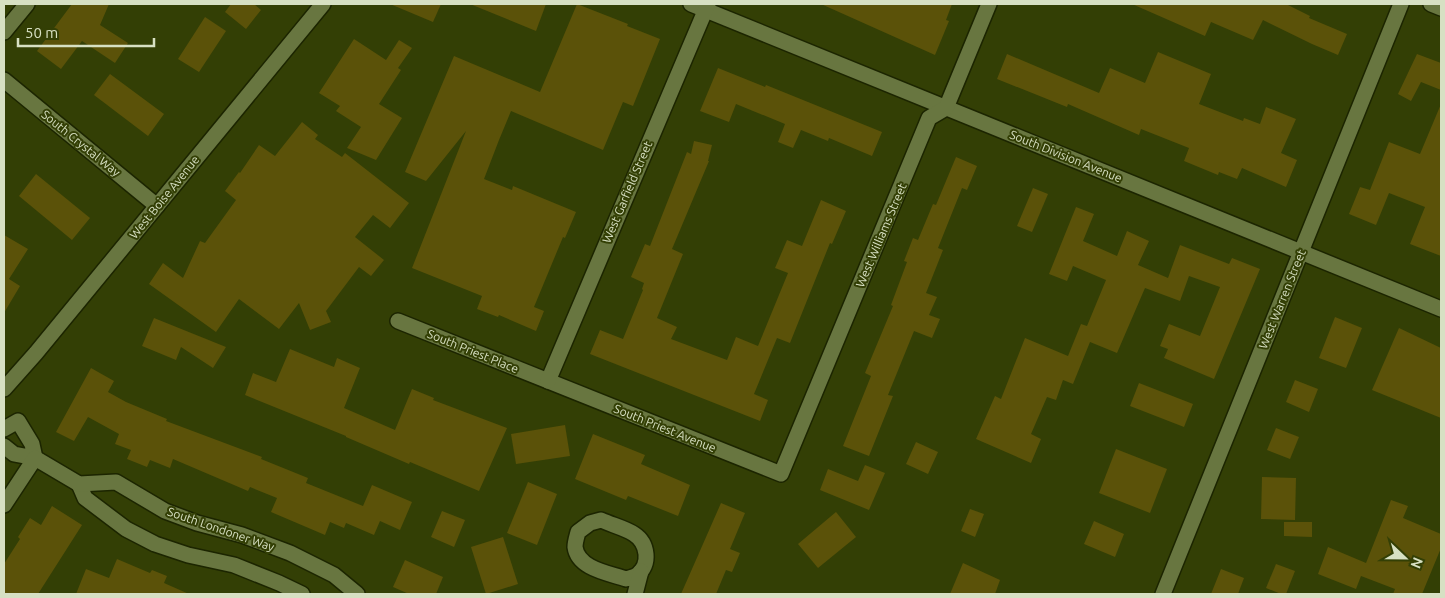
<svg xmlns="http://www.w3.org/2000/svg" width="1445" height="598" viewBox="0 0 1445 598" font-family="Ubuntu,sans-serif">
	<style>
		.building { fill: #5b5209 }
		.lines { fill: none; stroke-linecap: round; stroke-linejoin: round }
		.minor-casing { stroke: #1c2500; stroke-width: 18 }
		.minor { stroke: #687640; stroke-width: 15 }
		.labels { text-anchor: middle; dominant-baseline: central; stroke-width: 4; stroke-linejoin: round; paint-order: stroke }
		.street-label { font-size: 12px; fill: #d7e0c3; stroke: #333f05 }
	</style>
	<rect width="100%" height="100%" fill="#333f05"/>
	<g class="building">
		<path d="M72,4h37l-9,21 28,18 -13,20 -33,-22 -21,28 -24,-18z"/>
		<path d="M231,4h23l7,6 -15,19 -21,-17z"/>
		<path d="M390,4h51l-8,18z"/>
		<path d="M470,4h76l-10,27z"/>
		<path d="M577,4l51,20 -1,2 33,13 -27,67 -10,-4 -20,48 -92,-39 -12,29 -15,39 28,11 1,-4 63,26 -11,26 -2,-1 -29,70 10,4 -8,20 -37,-16 -1,2 -21,-8 5,-13 -70,-28 54,-137 -40,50 -21,-9 49,-116 86,36z"/>
		<path d="M821,4h131l-6,16 3,1 -14,34z"/>
		<path d="M1132,4h154l24,12 -1,2 38,16 -9,21 -26,-11 -49,-24 -10,20 -42,-18 -6,14z"/>
		<path d="M205,17l21,14 -27,41 -21,-13z"/>
		<path d="M354,39l32,21 13,-20 13,8 -14,20 3,2 -22,34 23,14 -26,42 -29,-12 14,-21 -25,-16 4,-5 -21,-13z"/>
		<path d="M1158,52l53,22 -12,30 44,17 1,-3 16,6 6,-17 30,12 -15,34 16,7 -11,27 -44,-19 -5,11 -18,-7 -1,3 -34,-14 5,-13 -48,-19 -2,6 -71,-31 -1,3 -70,-28 10,-25 92,39 11,-25 35,15z"/>
		<path d="M1417,54l24,9v27l-20,-8 -10,19 -13,-7z"/>
		<path d="M718,68l47,19 1,-2 116,47 -10,24 -43,-18 -1,3 -27,-11 -8,18 -15,-6 7,-18 -49,-20 -7,18 -29,-11z"/>
		<path d="M110,74l54,40 -16,22 -54,-41z"/>
		<path d="M1441,104v152l-31,-12 15,-37 -36,-14 -13,32 -27,-11 11,-27 10,3 19,-48 31,12z"/>
		<path d="M302,122l16,13 -3,4 27,18 3,-4 64,50 -19,25 -17,-13 -18,22 29,23 -13,16 -12,-9 -33,44 5,11 -21,8 -11,-27 -20,26 -40,-30 -23,33 -67,-48 14,-21 20,15 17,-37 5,2 31,-43 -11,-9 14,-19 1,1 19,-28 16,11z"/>
		<path d="M694,141l18,4 -4,16h1l-37,88 11,5 -26,64 20,9 -6,12 56,21 9,-23 22,9 30,-73 -13,-5 12,-28 15,6 19,-46 25,11 -14,33 -2,-1 -40,100 -13,-5 -23,56 14,6 -8,21 -170,-67 10,-24 23,9 20,-49 -1,-1 2,-6 -13,-6 14,-33 5,2 37,-94 4,2z"/>
		<path d="M956,157l21,9 -10,24 -5,-2 -24,60 5,2 -17,43 11,4 -8,18 11,4 -8,19 -18,-7 -26,64 5,1 -24,60 -26,-10 28,-70 -6,-3 28,-67 -2,-1 16,-43 -3,-1 9,-23 5,2 15,-36 3,1z"/>
		<path d="M36,174l54,44 -18,22 -53,-44z"/>
		<path d="M1033,188l15,6 -16,38 -15,-6z"/>
		<path d="M1076,207l18,7 -11,27 34,15 10,-25 22,10 -11,24 30,13 12,-33 49,19 3,-6 28,11 -46,110 -50,-21 4,-9 -8,-3 9,-22 31,12 20,-49 -31,-11 -9,25 -35,-13 -28,65 -27,-11 -17,42 -10,-4 -7,20 -9,-3 -16,37 10,5 -10,24 -55,-24 19,-43 6,3 24,-61 43,18 13,-32 6,2 19,-46 -33,-14 -6,15 -18,-7z"/>
		<path d="M4,235l24,14 -19,30 11,7 -16,27z"/>
		<path d="M1335,317l27,11 -16,40 -27,-10z"/>
		<path d="M154,318l72,29 -13,21 -32,-21 -5,13 -34,-14z"/>
		<path d="M1399,328l42,20v70l-69,-28z"/>
		<path d="M290,349l44,18 3,-9 23,10 -16,40 51,22 17,-41 22,9 -1,2 74,28 -28,63 -69,-29 -1,2 -63,-27v-1l-101,-41 8,-22 23,9z"/>
		<path d="M91,368l23,13 -6,11 18,10 41,17 -1,2 96,36 -1,2 47,19 -2,5 57,23 9,-21 40,17 -12,28 -20,-9 -6,14 -28,-12 -2,5 -14,-6 -5,13 -54,-23 6,-14 -27,-11 -2,4 -75,-32 -3,9 -20,-8 -3,7 -20,-8 4,-9 -16,-6 4,-10 -31,-17 -14,24 -18,-9z"/>
		<path d="M1295,380l23,9 -9,23 -23,-10z"/>
		<path d="M1139,383l54,21 -9,23 -54,-21z"/>
		<path d="M565,425l5,31 -54,8 -5,-30z"/>
		<path d="M1276,428l23,9 -9,22 -23,-9z"/>
		<path d="M593,434l52,21 -4,9 49,21 -12,31 -50,-20 -2,4 -51,-21z"/>
		<path d="M916,442l22,10 -10,22 -22,-10z"/>
		<path d="M1116,449l51,20 -17,44 -51,-20z"/>
		<path d="M865,465l20,8 -16,37 -49,-20 8,-21 30,12z"/>
		<path d="M1262,477l34,1 -1,42 -34,-1z"/>
		<path d="M528,482l29,12 -20,51 -30,-12z"/>
		<path d="M1391,500l17,6 -5,12 38,16v14l-19,46h-29l2,-5 -34,-13 -5,13 -38,-15 10,-27 38,16z"/>
		<path d="M721,503l24,10 -15,36 10,4 -8,19 -6,-2 -10,24h-35z"/>
		<path d="M52,506l30,19 -44,69h-34v-30l16,-25 -2,-2 12,-19 11,7z"/>
		<path d="M970,509l14,5 -9,23 -14,-6z"/>
		<path d="M442,511l23,9 -11,27 -23,-10z"/>
		<path d="M836,512l20,25 -38,31 -20,-24z"/>
		<path d="M1094,521l30,13 -9,23 -31,-13z"/>
		<path d="M1284,522h28v15l-28,-1z"/>
		<path d="M503,537l15,47 -32,10 -15,-47z"/>
		<path d="M117,559l33,14 2,-3 15,6 -3,7 25,11h-113l10,-25 23,9z"/>
		<path d="M405,560l38,17 -7,17h-27l-16,-7z"/>
		<path d="M963,563l37,17 -5,14h-45z"/>
		<path d="M1276,564l19,7 -9,23h-5l-15,-6z"/>
		<path d="M1221,569l23,9 -6,16h-27z"/>
	</g>
	<g class="lines">
		<g class="minor-casing">
			<g id="minor">
				<path d="M691,4l750,305"/>
				<path d="M1431,4l10,4"/>
				<path d="M4,32l23,-28"/>
				<path d="M4,80l153,126"/>
				<path d="M398,321l383,153 148,-356 17,-10 43,-104"/>
				<path d="M548,381l160,-377"/>
				<path d="M4,389l32,-36 287,-349"/>
				<path d="M4,429l14,-8 14,23 3,14 -21,-4 -10,-8"/>
				<path d="M79,484l6,14 41,31 29,15 33,11 46,10 45,18 23,11"/>
				<path d="M4,505l31,-47 44,26 37,-2 49,29 32,12 45,12 48,18 44,22 23,19"/>
				<path d="M601,520c11,5 24,8 33,14 14,9 17,31 3,41 -3,2 -8,3 -11,4 -17,-6 -48,-10 -51,-32 0,-5 2,-11 3,-15l12,-9z"/>
				<path d="M635,594l6,-23"/>
				<path d="M1163,594l238,-590"/>
			</g>
		</g>
		<use href="#minor" class="minor"/>
	</g>
	<g class="labels">
		<g class="street-label">
			<text transform="translate(81 143) rotate(39)">South Crystal Way</text>
			<text transform="translate(1066 156) rotate(22)">South Division Avenue</text>
			<text transform="translate(627 192) rotate(-67)">West Garfield Street</text>
			<text transform="translate(164 197) rotate(-51)">West Boise Avenue</text>
			<text transform="translate(881 235) rotate(-67)">West Williams Street</text>
			<text transform="translate(1282 299) rotate(-68)">West Warren Street</text>
			<text transform="translate(473 351) rotate(22)">South Priest Place</text>
			<text transform="translate(665 428) rotate(22)">South Priest Avenue</text>
			<text transform="translate(221 529) rotate(19)">South Londoner Way</text>
		</g>
	</g>
	<rect width="1445" height="598" fill="none" stroke="#d7e0c3" stroke-width="10"/>
	<g transform="translate(1405 558) rotate(112)" stroke="#333f05" stroke-width="4" paint-order="stroke">
	<path d="M0-4L9 19L0 12L-9 19Z" fill="#d7e0c3"/>
	<text y="-8" font-size="14" font-weight="bold" text-anchor="middle" fill="#d7e0c3">N</text>
	</g>
	<path d="M18 38v8h136v-8" fill="none" stroke="#d7e0c3" stroke-width="2.5"/>
	<text x="25" y="38" font-size="15" fill="#d7e0c3" stroke="#333f05" stroke-width="4" paint-order="stroke">50 m</text>
</svg>
